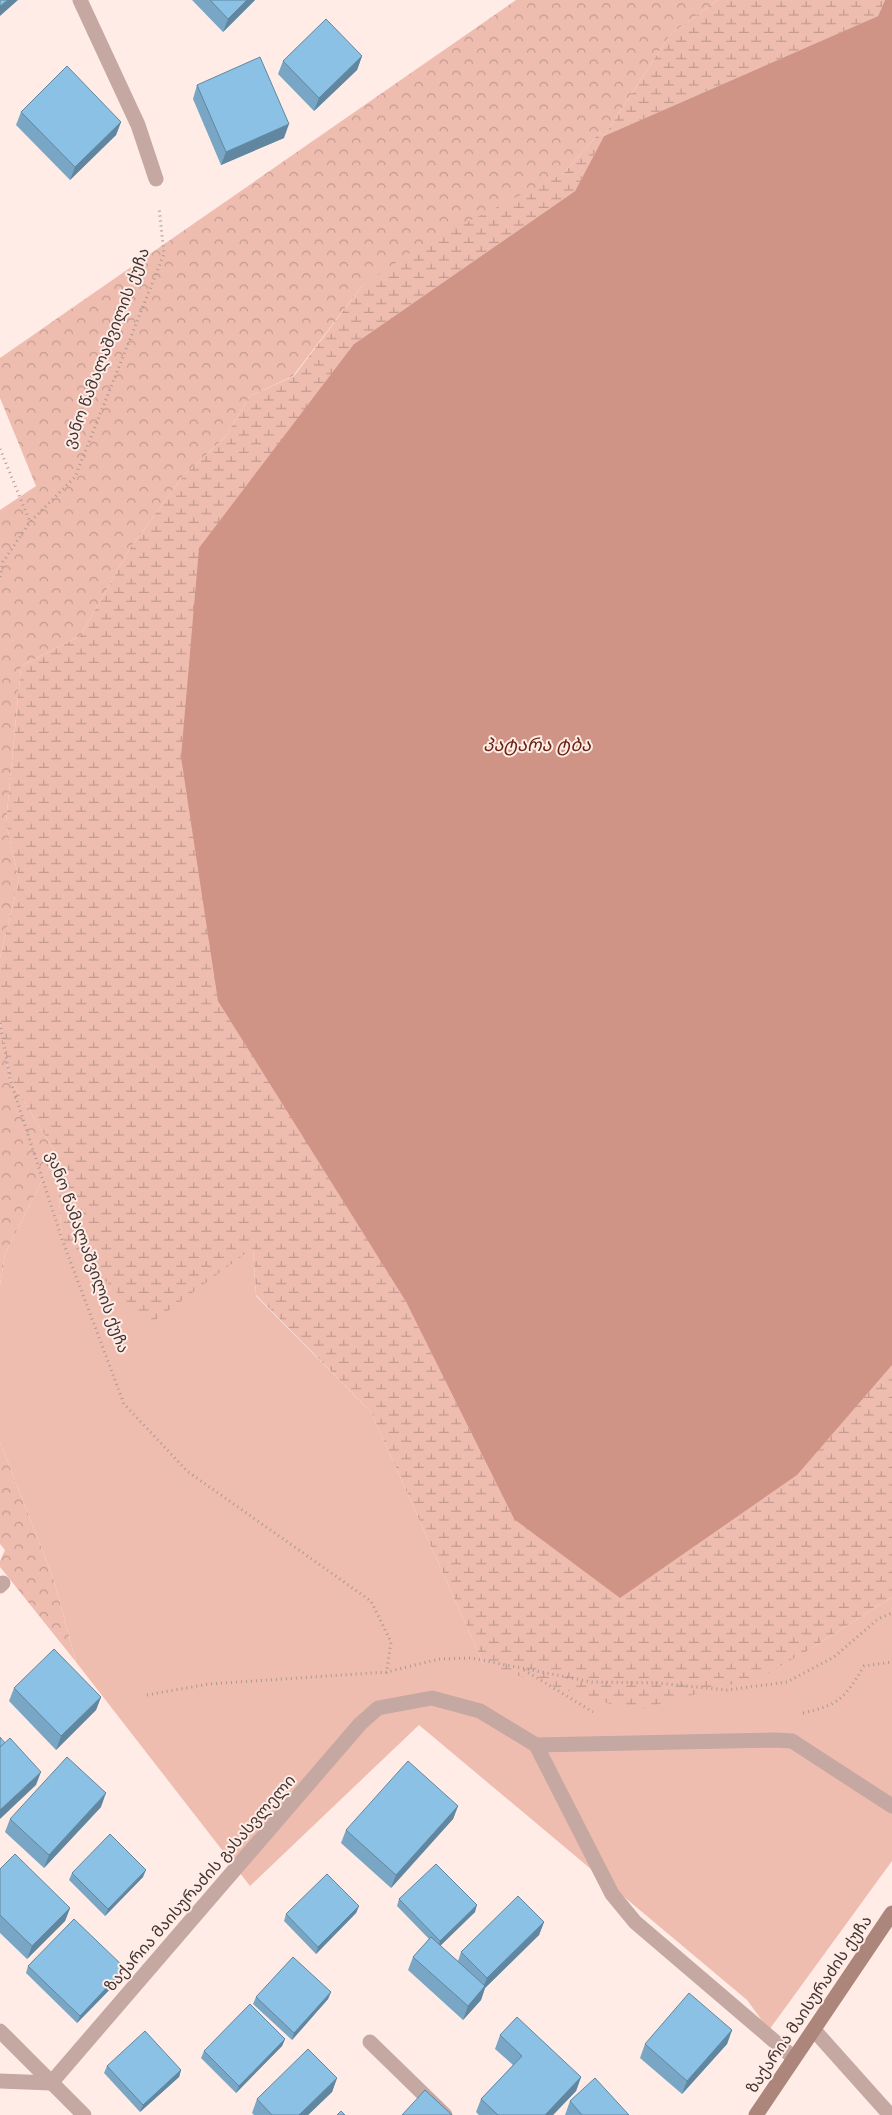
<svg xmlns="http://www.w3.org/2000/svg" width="892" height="2115" viewBox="0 0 892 2115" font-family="'DM Sans','Noto Sans Georgian',sans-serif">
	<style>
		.green { fill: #efbdb0 }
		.forest { fill: url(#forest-crowns) }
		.wetland { fill: url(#wetland-marsh) }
		.water { fill: #cf9485 }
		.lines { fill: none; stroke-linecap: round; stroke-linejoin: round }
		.path { stroke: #a99995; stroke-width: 3; stroke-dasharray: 1 4; stroke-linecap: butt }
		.lane { stroke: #c4a8a1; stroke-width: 15 }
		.street { stroke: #c4a8a1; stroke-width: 15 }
		.secondary { stroke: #ac857b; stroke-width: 15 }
		.wall { fill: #78a6c4 }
		.shaded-wall { fill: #6187a0 }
		.building { fill: #8bc1e4; stroke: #6187a0 }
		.labels { text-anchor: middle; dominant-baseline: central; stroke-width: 4; stroke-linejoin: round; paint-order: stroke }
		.street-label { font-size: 16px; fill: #413532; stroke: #ffece6 }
		.water-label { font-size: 18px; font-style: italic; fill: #68210f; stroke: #ffece6 }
	</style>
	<defs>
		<pattern id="forest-crowns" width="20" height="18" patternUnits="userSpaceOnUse" patternTransform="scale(1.25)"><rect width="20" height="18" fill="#efbdb0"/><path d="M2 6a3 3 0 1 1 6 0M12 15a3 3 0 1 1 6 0" fill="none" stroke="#c39a90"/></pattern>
		<pattern id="wetland-marsh" width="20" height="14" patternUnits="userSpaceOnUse" patternTransform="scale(1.25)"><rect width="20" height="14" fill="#efbdb0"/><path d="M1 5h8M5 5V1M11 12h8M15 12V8" fill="none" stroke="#c39a90"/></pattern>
	</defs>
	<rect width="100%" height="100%" fill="#ffece6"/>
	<path class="green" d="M56,1153l6,86 191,9 3,48 115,116 113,253 328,-17 80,-51v264l-123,169 -22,-30 -328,-275 -169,161 -174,-224 -22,-82 -54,-138v-157l5,-31z"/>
	<g class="forest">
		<path d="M516,0h201l-47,35 -66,101 -4,-4 -36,41 -202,113 -69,90 -43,20 -25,41 -41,38 -53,72 -51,89 -59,30 -15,157 13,57 -19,78v-448l36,-24 -36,-88v-40z"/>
		<path d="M0,1023l10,56 46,74 -51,101 -5,31z"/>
		<path d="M0,1442l54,138 22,82 -76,-95v-6l5,-11 -5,-6z"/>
	</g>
	<path class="wetland" d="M717,0h168l-7,16 -274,120 -29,55 -221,153 51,956 109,219 378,-157v235l-80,51 -49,28 -130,35 -149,-46 -113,-253 -115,-117 -3,-47 -103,76 -88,-85 -6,-86 -46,-74 -10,-56v-65l19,-78 -13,-57 15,-157 59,-30 51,-89 53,-72 41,-38 25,-41 44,-20 68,-90 58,-40 144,-73 36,-41 4,4 66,-101z"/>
	<path class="water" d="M885,0h7v1365l-95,110 -177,123 -106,-79 -109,-219 -187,-299 -37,-244 18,-209 155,-204 221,-153 29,-55 274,-120z"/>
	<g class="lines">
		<g class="path">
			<path d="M0,449l30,73"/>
			<path d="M0,577l3,-15 27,-40 45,-45 89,-223 -5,-47"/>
			<path d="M0,1023l10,56 52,160 62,165 63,67 184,130 20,41 -5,34"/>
			<path d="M524,1670l69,42"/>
			<path d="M147,1695l62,-11 178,-12 52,-13 32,-1 121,24 65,1 70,7 60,-8 47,-25 44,-38 14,-6"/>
			<path d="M803,1713c36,-8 42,-15 61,-47l28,-4"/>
		</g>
		<g class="lane">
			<path d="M0,1586l3,-3"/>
			<path d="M814,2030l76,85"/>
			<path d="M370,2042l75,73"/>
		</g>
		<g class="street">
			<path d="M80,0l58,125 18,54"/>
			<path d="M536,1745l239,-5 17,1 100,65"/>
			<path d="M0,2031l84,84"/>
			<path d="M0,2081l51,2 309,-359 18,-16 54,-10 48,13 56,34 76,149 23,28 158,135"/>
		</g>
		<path class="secondary" d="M756,2115l136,-202"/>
	</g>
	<g class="wall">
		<path d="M192,0h63l-32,32z"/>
		<path d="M362,56l-5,14 -43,41 -36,-37 5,-13z"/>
		<path d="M197,85l87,53 -63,27 -28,-66z"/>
		<path d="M21,112l100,10 -5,13 -46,45 -54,-55z"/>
		<path d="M14,1688l87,9 -5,13 -40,40 -47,-49z"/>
		<path d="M458,1806l-5,13 -62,69 -50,-45 5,-13z"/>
		<path d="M101,1807l-57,61 -39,-36 5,-13z"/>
		<path d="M0,1869l70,39 -5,13 -38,38 -27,-26z"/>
		<path d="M72,1873l71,4 -38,39 -36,-36z"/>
		<path d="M399,1899l76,13 -35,34 18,15 3,-9 83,-30 -5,13 -54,53 -4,12 -18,20 -55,-50 5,-13 16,-18 -32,-33z"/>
		<path d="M359,1906l-3,7 -40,41 -32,-33 2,-7z"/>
		<path d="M28,1966l95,10 -46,47 -51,-50z"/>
		<path d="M331,1992l-3,7 -36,41 -39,-36 3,-7z"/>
		<path d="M732,2030l-5,14 -45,50 -42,-36 5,-14z"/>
		<path d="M500,2035l81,42 -5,14 -23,24h-74l-3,-3 5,-13 32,-34 -18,-16z"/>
		<path d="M285,2039l-3,7 -46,47 -35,-35 3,-7z"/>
		<path d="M107,2066l74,4 -2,7 -39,35 -36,-39z"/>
		<path d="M337,2078l-5,14 -24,23h-54l-2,-2 5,-14z"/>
		<path d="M570,2101l59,14h-64z"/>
	</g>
	<g class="shaded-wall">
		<path d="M8,0h10l-18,16v-10z"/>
		<path d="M247,0h8l-32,32 5,-13z"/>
		<path d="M362,56l-5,14 -43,41 5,-13z"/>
		<path d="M121,122l-5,13 -46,45 5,-13z"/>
		<path d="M289,124l-5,14 -63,27 5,-13z"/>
		<path d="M101,1697l-5,13 -40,40 5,-14z"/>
		<path d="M41,1772l-5,13 -36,34v-9z"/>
		<path d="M106,1793l-5,14 -57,61 5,-13z"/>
		<path d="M458,1806l-5,13 -62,69 5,-13z"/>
		<path d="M146,1870l-3,7 -38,39 3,-7z"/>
		<path d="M477,1905l-2,7 -37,36 2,-7z"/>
		<path d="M359,1906l-3,7 -40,41 2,-7z"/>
		<path d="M70,1908l-5,13 -38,38 5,-13z"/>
		<path d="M544,1922l-5,13 -54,53 -4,12 -18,20 5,-14 14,-16 5,-12z"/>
		<path d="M125,1968l-2,8 -46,47 3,-7z"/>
		<path d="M331,1992l-3,7 -36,41 2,-7z"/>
		<path d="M732,2030l-5,14 -45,50 5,-13z"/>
		<path d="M285,2039l-3,7 -46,47 3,-7z"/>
		<path d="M181,2070l-2,7 -39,35 3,-7z"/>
		<path d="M581,2077l-5,14 -23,24h-8z"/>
		<path d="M337,2078l-5,14 -24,23h-9z"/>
	</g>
	<g class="building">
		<path d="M0,0h8l-8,6z"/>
		<path d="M210,0h37l-19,19z"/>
		<path d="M326,19l36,37 -43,42 -36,-37z"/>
		<path d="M260,57l29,67 -63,28 -29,-67z"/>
		<path d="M67,66l54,56 -46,45 -54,-55z"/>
		<path d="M54,1649l47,48 -40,39 -47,-48z"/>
		<path d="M0,1737l5,6 -5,4z"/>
		<path d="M10,1738l31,34 -41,38v-63z"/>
		<path d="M67,1757l39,36 -57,62 -39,-36z"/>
		<path d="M408,1761l50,45 -62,69 -50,-45z"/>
		<path d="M110,1834l36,36 -38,39 -36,-36z"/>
		<path d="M15,1854l55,54 -38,38 -32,-31v-46z"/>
		<path d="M436,1864l41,41 -37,36 -41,-42z"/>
		<path d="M327,1874l32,32 -41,41 -32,-33z"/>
		<path d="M518,1896l26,26 -57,56 -26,-26z"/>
		<path d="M74,1919l51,49 -45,48 -52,-50z"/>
		<path d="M431,1937l54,49 -17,20 -55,-49z"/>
		<path d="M293,1957l38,35 -37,41 -38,-36z"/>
		<path d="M689,1993l43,37 -45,51 -42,-37z"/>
		<path d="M250,2004l35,35 -46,47 -35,-35z"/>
		<path d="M517,2017l64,60 -36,38h-47l-17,-16 41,-43 -22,-21z"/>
		<path d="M145,2031l36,39 -38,35 -36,-39z"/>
		<path d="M308,2049l29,29 -38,37h-27l-15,-16z"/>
		<path d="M595,2078l34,37h-47l-12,-14z"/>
		<path d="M425,2090l27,25h-50z"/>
		<path d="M341,2111l4,4h-8z"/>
	</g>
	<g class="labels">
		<g class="street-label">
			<text transform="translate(106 348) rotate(-69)">ვანო წამალაშვილის ქუჩა</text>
			<text transform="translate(88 1252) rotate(70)">ვანო წამალაშვილის ქუჩა</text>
			<text transform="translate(200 1883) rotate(-49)">ზაქარია მაისურაძის გასასვლელი</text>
			<text transform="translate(809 2004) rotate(-56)">ზაქარია მაისურაძის ქუჩა</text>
		</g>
		<g class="water-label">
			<text x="537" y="745">პატარა ტბა</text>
		</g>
	</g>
</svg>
